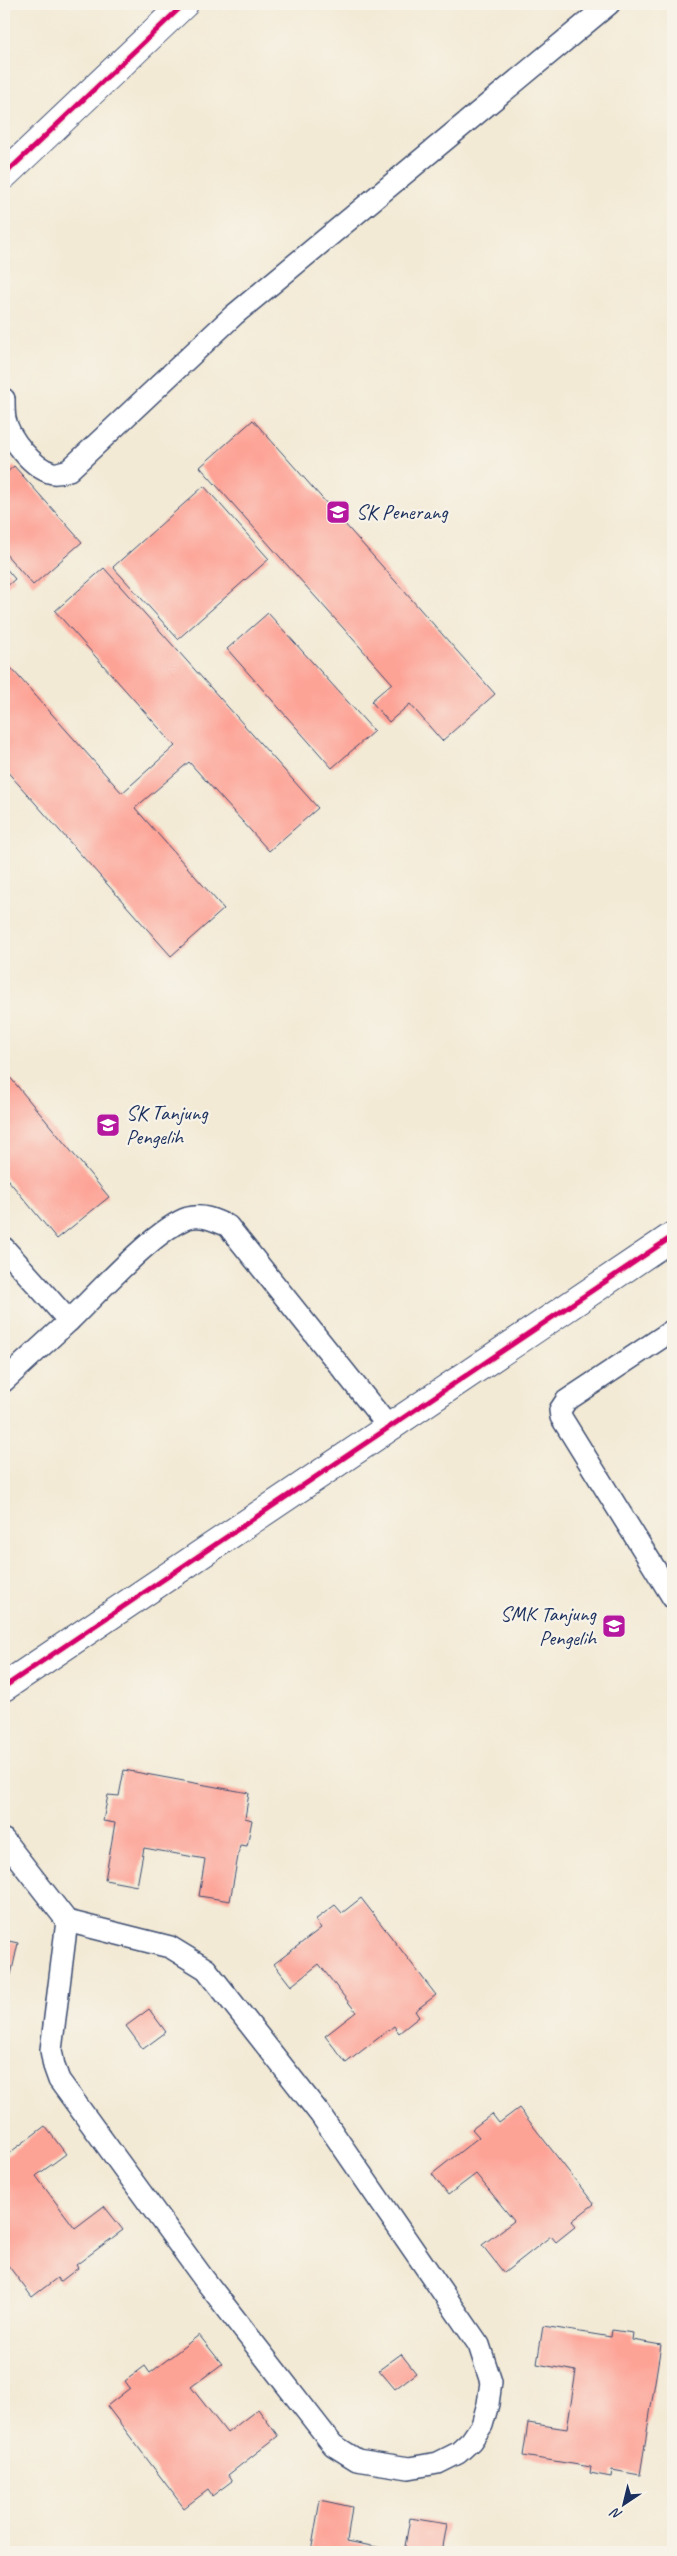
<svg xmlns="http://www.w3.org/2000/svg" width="677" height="2556" viewBox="0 0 677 2556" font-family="Caveat,sans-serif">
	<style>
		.building { fill: #fda396 }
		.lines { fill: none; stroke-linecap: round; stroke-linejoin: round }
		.lane-casing { stroke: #3b4b70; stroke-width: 24 }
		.street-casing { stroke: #3b4b70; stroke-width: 30 }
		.lane { stroke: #fff; stroke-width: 21 }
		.street { stroke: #fff; stroke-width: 28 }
		.cycleway-casing { stroke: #f7f3e8; stroke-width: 8 }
		.cycleway { stroke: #d6006c; stroke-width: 5 }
		.labels { text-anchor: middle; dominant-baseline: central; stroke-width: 4.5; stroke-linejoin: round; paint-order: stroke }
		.poi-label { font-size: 21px; fill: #1b2f5e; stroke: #f7f3e8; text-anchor: start }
	</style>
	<rect width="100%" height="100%" fill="#f7f3e8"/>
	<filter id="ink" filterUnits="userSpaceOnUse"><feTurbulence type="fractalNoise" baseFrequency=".02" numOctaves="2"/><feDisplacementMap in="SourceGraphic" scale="10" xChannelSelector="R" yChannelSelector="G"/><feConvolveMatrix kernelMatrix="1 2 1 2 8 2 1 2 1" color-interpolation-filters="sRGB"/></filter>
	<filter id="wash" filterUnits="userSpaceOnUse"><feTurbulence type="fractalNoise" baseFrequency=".0096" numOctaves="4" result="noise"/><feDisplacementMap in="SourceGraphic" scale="20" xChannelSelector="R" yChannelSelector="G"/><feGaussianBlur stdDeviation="1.12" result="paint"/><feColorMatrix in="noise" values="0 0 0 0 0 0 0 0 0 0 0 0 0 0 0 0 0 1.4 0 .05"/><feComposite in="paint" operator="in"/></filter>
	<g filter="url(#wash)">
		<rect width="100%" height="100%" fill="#f3ead5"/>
		<g id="blocks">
			<g class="building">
				<path d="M253,420l242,274 -53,47 -32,-37 -21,18 -18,-21 21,-18 -192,-216z"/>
				<path d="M14,466l68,76 -49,43 -29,-33v-77z"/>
				<path d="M204,486l65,73 -91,80 -65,-72z"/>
				<path d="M4,566l11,13 -11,10z"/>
				<path d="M104,568l214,240 -49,43 -80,-89 -54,46 89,101 -53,47 -167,-188v-108l118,133 53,-47 -120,-135z"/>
				<path d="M268,613l106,118 -42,37 -105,-119z"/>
				<path d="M4,1070l105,127 -52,42 -53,-64z"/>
				<path d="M124,1770l125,23 -4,25 7,2 -5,26 -7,-1 -10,56 -31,-5 6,-37 -61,-11 -7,38 -32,-6 10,-57 -12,-2 5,-26 11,1z"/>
				<path d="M361,1898l75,97 -21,16 4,6 -20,16 -5,-7 -48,37 -21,-27 31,-24 -37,-48 -28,22 -17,-22 47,-36 -6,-8 20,-15 7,8z"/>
				<path d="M4,1940l14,3 -7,32 -7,-1z"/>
				<path d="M149,2009l17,23 -23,17 -17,-23z"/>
				<path d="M519,2108l75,96 -22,17 4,5 -20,16 -5,-6 -47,37 -22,-28 32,-24 -38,-47 -28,21 -16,-21 47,-37 -7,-8 20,-15 7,9z"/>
				<path d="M45,2126l21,28 -30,22 39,52 29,-22 19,24 -47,35 2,3 -18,14 -3,-4 -25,19 -28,-37v-103z"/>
				<path d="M543,2326l68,11 1,-7 21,3 -1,7 29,5 -21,130 -28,-5 -1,7 -21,-4 1,-6 -68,-11 5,-33 39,6 9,-58 -39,-7z"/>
				<path d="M199,2335l23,29 -31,23 36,46 31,-24 20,27 -50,39 4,6 -20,15 -4,-6 -24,18 -77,-102 23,-18 -5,-7 20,-15 5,7z"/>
				<path d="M401,2354l15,19 -21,16 -16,-19z"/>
				<path d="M320,2500l32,7 -5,34 54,11h-90z"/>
				<path d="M410,2518l37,6 -5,28h-38z"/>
			</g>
		</g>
	</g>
	<g filter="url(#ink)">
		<use href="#blocks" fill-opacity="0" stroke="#3b4b70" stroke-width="1"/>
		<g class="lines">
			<g class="lane-casing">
				<g id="lane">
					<path d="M4,399c0,6 0,14 1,20 4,19 28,50 48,54 5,1 11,-2 16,-3l165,-155 375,-311"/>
					<path d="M4,1248l65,73 -65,60"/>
					<path d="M69,1321c27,-26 87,-93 119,-103 15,-4 28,3 40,8l160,200"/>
					<path d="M673,1330l-107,71 -6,9 1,7 112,181"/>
					<path d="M4,1840l63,81 103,26 36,22 114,145 159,231 12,37 -3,22 -6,21 -11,16 -13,12 -20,10 -29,5 -52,-8 -24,-15 -129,-166 -145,-199 -5,-14 -3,-16 16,-129"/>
				</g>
			</g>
			<g class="street-casing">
				<g id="street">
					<path d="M4,175l180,-171"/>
					<path d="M4,1687l669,-451"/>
				</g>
			</g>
			<use href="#lane" class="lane"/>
			<use href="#street" class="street"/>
			<g class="cycleway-casing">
				<g id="cycleway">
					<path d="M4,175l180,-171"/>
					<path d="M4,1687l669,-451"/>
				</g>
			</g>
			<use href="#cycleway" class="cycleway"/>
		</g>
	</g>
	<defs>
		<g id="school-square" transform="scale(1.25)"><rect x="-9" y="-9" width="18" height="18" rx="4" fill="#b5179e" stroke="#f7f3e8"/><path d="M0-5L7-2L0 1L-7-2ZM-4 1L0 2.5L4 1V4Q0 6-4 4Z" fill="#fff"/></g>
	</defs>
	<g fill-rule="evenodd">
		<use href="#school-square" x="338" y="512"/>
		<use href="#school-square" x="108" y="1125"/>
		<use href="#school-square" x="614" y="1626"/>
	</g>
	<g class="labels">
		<g class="poi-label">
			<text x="356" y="512">SK Penerang</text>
			<text x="126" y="1113">SK Tanjung<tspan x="126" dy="24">Pengelih</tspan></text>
			<text x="596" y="1614" text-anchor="end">SMK Tanjung<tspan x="596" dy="24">Pengelih</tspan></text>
		</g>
	</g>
	<rect width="677" height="2556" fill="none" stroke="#f7f3e8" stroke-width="20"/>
	<g transform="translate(624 2504) rotate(215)" stroke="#f7f3e8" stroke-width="4" paint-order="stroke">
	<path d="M0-4L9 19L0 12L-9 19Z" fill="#1b2f5e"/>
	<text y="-8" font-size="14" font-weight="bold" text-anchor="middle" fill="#1b2f5e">N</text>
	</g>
</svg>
